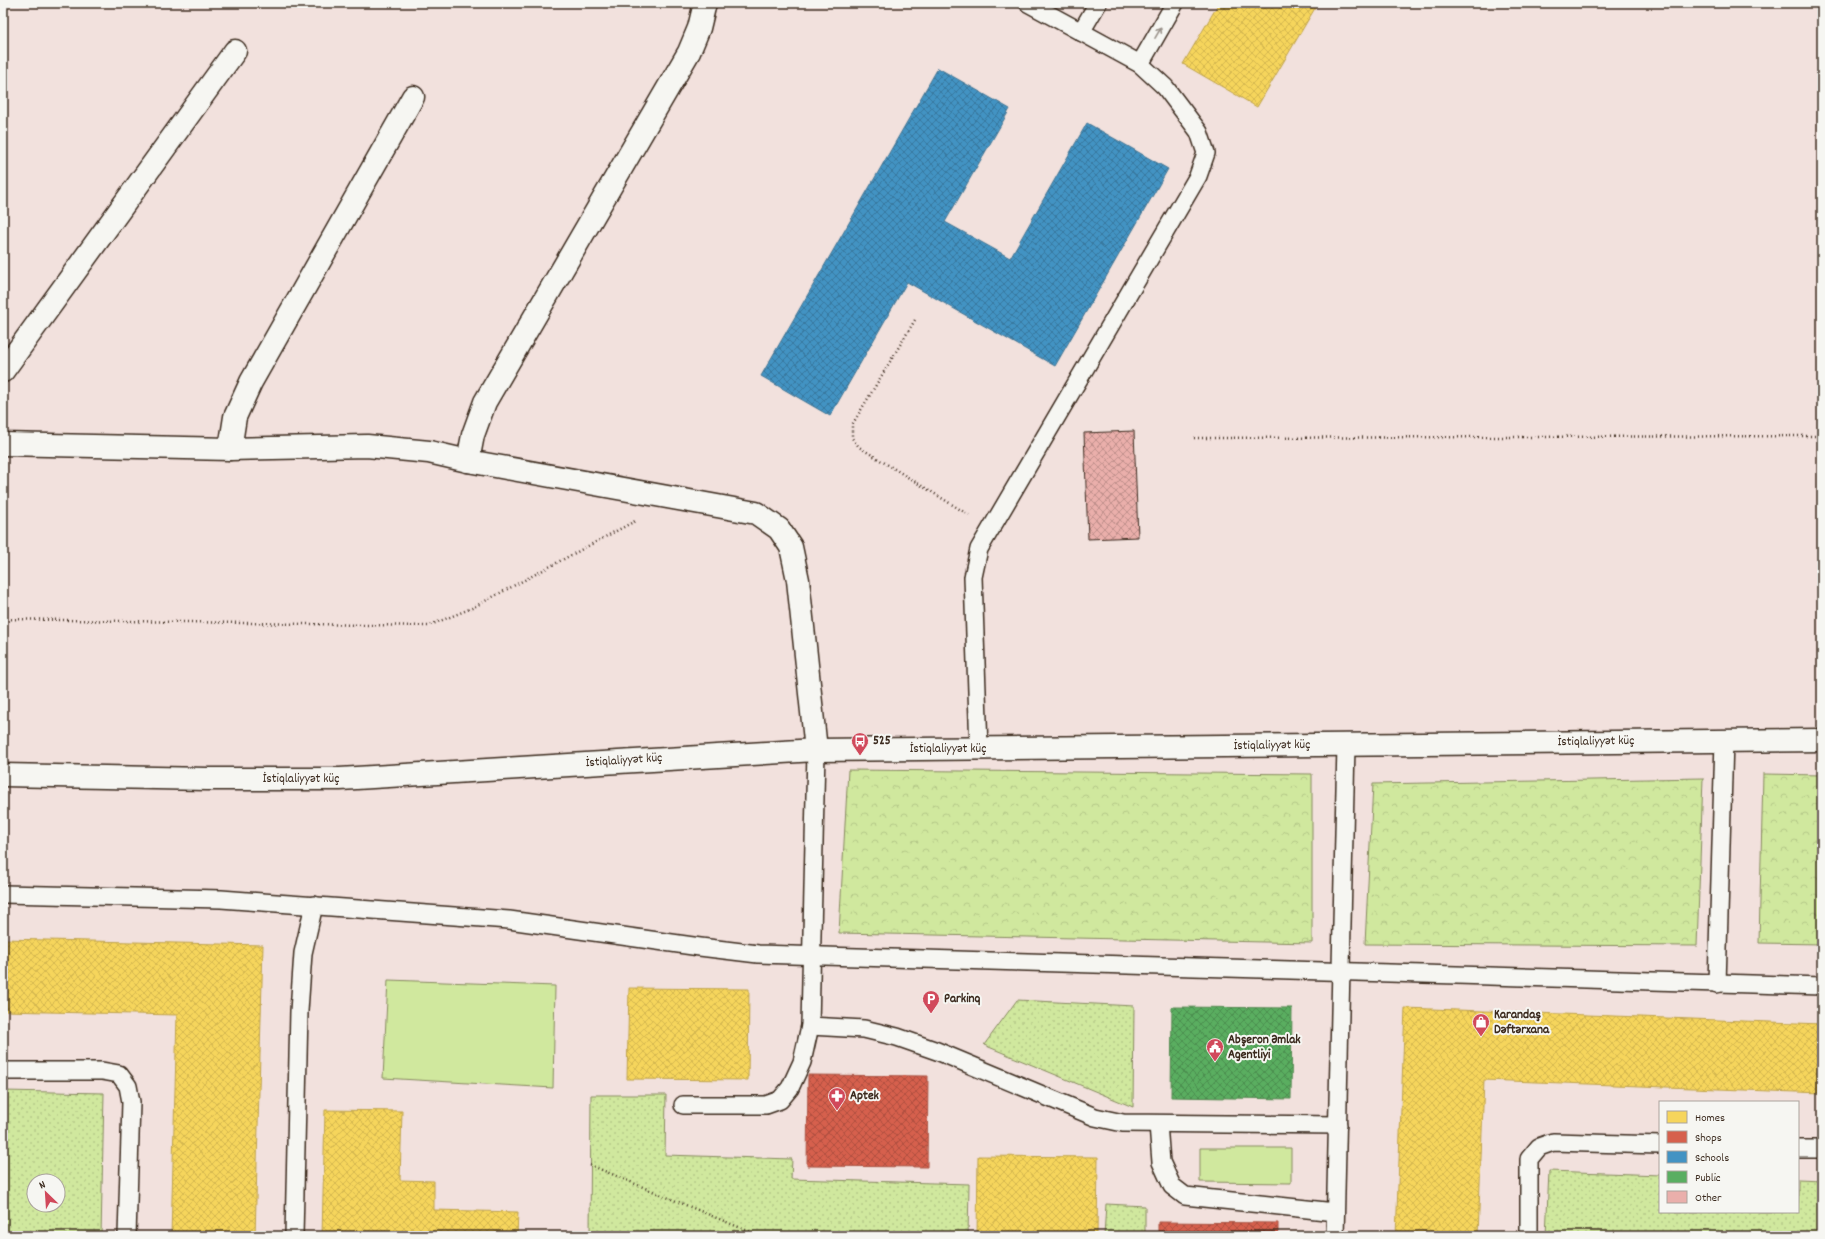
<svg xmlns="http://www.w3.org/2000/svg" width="1825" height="1239" viewBox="0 0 1825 1239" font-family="Dekko,sans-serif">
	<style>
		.green { fill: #d0e89e; stroke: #86895e }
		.forest { fill: url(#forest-crowns); stroke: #86895e }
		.park { fill: url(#park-dots); stroke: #86895e; fill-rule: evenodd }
		.homes { fill: url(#homes-cross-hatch); stroke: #bea249 }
		.shops { fill: url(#shops-cross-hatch); stroke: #a8503f }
		.schools { fill: url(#schools-cross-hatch); stroke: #417492 }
		.public { fill: url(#public-cross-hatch); stroke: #51864d }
		.building { fill: url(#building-cross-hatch); stroke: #3b2a1e }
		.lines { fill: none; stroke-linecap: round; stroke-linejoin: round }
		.service-casing { stroke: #3b2a1e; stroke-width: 20 }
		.minor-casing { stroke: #3b2a1e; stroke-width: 25 }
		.path { stroke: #3b2a1e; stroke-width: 2.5; stroke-dasharray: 1 3; stroke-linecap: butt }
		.service { stroke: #f6f6f2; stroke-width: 17 }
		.minor { stroke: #f6f6f2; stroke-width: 22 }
		.oneway { stroke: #989088 }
		.labels { text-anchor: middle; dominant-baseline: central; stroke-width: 4; stroke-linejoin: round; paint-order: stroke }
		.poi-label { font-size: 13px; font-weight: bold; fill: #3b2a1e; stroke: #f6f6f2; text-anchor: start }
		.street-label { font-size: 13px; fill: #3b2a1e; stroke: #f6f6f2 }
	</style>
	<defs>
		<pattern id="forest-crowns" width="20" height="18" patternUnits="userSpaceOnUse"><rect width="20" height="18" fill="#d0e89e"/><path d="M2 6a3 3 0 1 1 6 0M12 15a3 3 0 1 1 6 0" fill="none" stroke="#b4c788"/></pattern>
		<pattern id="park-dots" width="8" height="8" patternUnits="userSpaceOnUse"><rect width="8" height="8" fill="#d0e89e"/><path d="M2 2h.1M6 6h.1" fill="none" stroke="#b4c788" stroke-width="1.8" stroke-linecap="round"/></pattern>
		<pattern id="homes-cross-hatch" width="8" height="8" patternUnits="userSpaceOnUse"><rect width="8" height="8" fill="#f6d55c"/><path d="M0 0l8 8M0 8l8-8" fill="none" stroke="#d4b750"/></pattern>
		<pattern id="shops-cross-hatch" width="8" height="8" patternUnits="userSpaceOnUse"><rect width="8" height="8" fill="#d6604d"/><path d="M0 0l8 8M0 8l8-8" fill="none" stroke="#af4f3f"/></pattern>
		<pattern id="schools-cross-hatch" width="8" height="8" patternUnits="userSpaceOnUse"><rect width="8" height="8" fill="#4393c3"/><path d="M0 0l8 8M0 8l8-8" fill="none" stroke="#39789e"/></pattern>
		<pattern id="public-cross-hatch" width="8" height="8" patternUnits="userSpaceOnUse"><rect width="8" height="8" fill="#5aae61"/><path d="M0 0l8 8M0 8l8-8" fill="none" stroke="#4c8e4f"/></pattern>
		<pattern id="building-cross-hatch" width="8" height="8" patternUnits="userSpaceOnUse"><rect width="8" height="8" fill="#eaafab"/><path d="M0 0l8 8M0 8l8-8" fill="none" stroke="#bf8f8b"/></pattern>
	</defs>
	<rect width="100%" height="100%" fill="#f2e1dd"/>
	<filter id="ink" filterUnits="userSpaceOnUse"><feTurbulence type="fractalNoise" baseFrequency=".025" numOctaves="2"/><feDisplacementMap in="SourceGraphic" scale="8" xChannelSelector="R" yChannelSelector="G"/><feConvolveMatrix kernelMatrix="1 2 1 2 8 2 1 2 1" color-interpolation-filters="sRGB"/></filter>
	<g filter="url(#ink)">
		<g class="green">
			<path d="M388,980l167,6 -2,102 -170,-10z"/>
			<path d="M1200,1148h91v35l-91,-1z"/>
		</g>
		<g class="forest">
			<path d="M848,770l464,4v169l-473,-10z"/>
			<path d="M1763,774l59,1v169l-63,-1z"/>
			<path d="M1703,778l-6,168 -332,-2 8,-160z"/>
		</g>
		<g class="park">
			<path d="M1017,1000l117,6 -1,101 -149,-62z"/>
			<path d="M3,1091l101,2 -3,143h-98zM34,1181h24v24h-24z"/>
			<path d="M591,1095h75l-1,60 127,4 -1,20 178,5 -1,52h-378z"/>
			<path d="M1549,1171l111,4v37h138v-33l24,1v56h-276z"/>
			<path d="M1106,1204l39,2v30h-41z"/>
		</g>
		<g class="homes">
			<path d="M1219,3h99l-61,104 -74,-43z"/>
			<path d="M3,939l260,6 -8,291h-84l6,-221 -174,-4z"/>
			<path d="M629,988l120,1 -1,91 -121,-1z"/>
			<path d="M1405,1008l417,16v69l-338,-13 -6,156h-82z"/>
			<path d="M325,1110l77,1 -2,69 34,1v29l84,2 -1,24h-195z"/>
			<path d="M978,1156l120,1 -1,79h-120z"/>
		</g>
		<g class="shops">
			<path d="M808,1075l120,1 -1,91 -120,-1z"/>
			<path d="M1158,1222l120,1v13h-120z"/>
		</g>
		<path class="schools" d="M938,68l72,41 -65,113 65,36 77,-135 81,46 -113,197 -148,-84 -77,134 -69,-40z"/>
		<path class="public" d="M1172,1007l120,1 -1,91 -120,-2z"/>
		<path class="building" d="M1134,431l4,106 -50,2 -4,-106z"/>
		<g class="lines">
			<g class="service-casing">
				<g id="service">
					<path d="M1081,32l17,-29"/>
					<path d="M1140,64l35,-61"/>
					<path d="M979,749l-6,-172 6,-28 219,-373 8,-23 -7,-21 -34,-45 -25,-23 -112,-61"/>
					<path d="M3,894l218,5 288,21 191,27 58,7 1064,32"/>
					<path d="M1717,984l7,-244"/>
					<path d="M810,1026l54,3 33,8 40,14 158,66 28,6 215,2"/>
					<path d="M3,1071h99l17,3 9,12 3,16 -4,134"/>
					<path d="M683,1105h83l14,-5 10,-12 12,-26 8,-36 6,-276"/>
					<path d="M1158,1124l3,38 11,24 13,10 150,16"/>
					<path d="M1798,1149h24"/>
					<path d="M294,1236l5,-225 4,-58 11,-48"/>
					<path d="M1335,1236l11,-491"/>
					<path d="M1529,1236v-77l10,-12 14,-5 107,3"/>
				</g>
			</g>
			<g class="minor-casing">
				<g id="minor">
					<path d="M3,371l232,-320"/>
					<path d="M3,444l227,5 137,-3 62,6 39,9 288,52 23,16 12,18 7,33 18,170"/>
					<path d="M230,449l5,-32 16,-35 162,-285"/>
					<path d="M468,461l5,-26 12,-33 204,-350 10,-24 6,-25"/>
					<path d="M3,775l204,4h133l476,-29 1006,-10"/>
				</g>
			</g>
			<g class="path">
				<path d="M915,320l-63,105v13l7,9 110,68"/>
				<path d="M1194,438l628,-2"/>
				<path d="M3,619l425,7 44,-18 163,-87"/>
				<path d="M590,1165l170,71"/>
			</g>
			<use href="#service" class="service"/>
			<use href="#minor" class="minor"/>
		</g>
		<defs><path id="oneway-shaft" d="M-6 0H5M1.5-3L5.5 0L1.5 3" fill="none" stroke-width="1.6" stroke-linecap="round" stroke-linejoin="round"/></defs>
		<use class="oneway" href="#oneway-shaft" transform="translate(1158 33) rotate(-60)"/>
	</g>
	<defs>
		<g id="bus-pin" transform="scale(0.9)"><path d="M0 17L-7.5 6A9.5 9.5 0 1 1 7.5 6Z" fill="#d1495b" stroke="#f6f6f2"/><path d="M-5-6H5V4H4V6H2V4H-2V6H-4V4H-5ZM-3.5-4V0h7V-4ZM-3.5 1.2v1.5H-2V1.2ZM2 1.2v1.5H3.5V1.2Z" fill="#fff"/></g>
		<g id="parking-pin" transform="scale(0.9)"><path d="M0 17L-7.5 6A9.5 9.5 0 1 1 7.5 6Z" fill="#d1495b" stroke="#f6f6f2"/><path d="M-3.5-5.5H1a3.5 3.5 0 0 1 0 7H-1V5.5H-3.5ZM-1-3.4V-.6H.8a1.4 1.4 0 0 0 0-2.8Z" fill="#fff"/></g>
		<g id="shop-pin" transform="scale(0.9)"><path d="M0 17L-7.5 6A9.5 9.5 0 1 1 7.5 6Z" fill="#d1495b" stroke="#f6f6f2"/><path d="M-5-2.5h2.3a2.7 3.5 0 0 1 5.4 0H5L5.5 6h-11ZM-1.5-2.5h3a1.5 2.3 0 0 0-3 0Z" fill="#fff"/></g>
		<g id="civic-pin" transform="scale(0.9)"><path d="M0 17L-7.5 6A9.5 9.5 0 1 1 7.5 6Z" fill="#d1495b" stroke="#f6f6f2"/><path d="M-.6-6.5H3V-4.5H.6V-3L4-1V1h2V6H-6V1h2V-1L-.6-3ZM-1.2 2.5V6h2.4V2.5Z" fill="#fff"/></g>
		<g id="pharmacy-pin" transform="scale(0.9)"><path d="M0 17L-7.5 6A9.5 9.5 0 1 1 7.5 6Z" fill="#d1495b" stroke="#f6f6f2"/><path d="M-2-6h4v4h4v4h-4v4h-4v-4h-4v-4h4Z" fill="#fff"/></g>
	</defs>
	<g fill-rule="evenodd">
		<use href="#bus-pin" x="860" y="741"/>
		<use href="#parking-pin" x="931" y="999"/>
		<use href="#shop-pin" x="1481" y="1022"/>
		<use href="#civic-pin" x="1215" y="1047"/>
		<use href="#pharmacy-pin" x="837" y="1096"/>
	</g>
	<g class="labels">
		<g class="poi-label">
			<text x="873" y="741">525</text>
			<text x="944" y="999">Parkinq</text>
			<text x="1494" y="1015">Karandaş<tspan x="1494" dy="15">Dəftərxana</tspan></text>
			<text x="1228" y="1040">Abşeron Əmlak<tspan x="1228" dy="15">Agentliyi</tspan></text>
			<text x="850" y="1096">Aptek</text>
		</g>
		<g class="street-label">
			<text transform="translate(1596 742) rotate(-1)">İstiqlaliyyət küç</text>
			<text transform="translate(1272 746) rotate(-1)">İstiqlaliyyət küç</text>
			<text x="948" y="749">İstiqlaliyyət küç</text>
			<text transform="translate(624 761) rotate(-4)">İstiqlaliyyət küç</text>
			<text x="301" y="779">İstiqlaliyyət küç</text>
		</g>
	</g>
	<rect width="1825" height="1239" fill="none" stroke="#f6f6f2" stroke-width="16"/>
	<rect x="8" y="8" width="1809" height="1223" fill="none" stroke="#3b2a1e" stroke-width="1.5" filter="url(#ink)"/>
	<rect x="1659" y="1101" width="140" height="112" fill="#f6f6f2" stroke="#aba49d"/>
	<rect x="1667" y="1111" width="20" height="12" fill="#f6d55c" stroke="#aba49d"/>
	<text x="1695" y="1121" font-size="12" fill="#3b2a1e">Homes</text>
	<rect x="1667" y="1131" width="20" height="12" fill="#d6604d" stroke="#aba49d"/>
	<text x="1695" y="1141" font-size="12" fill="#3b2a1e">Shops</text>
	<rect x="1667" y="1151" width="20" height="12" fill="#4393c3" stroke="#aba49d"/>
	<text x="1695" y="1161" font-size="12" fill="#3b2a1e">Schools</text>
	<rect x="1667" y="1171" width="20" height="12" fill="#5aae61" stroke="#aba49d"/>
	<text x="1695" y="1181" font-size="12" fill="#3b2a1e">Public</text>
	<rect x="1667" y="1191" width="20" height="12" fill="#eaafab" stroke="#aba49d"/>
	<text x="1695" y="1201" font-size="12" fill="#3b2a1e">Other</text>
	<g transform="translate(46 1193) rotate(335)"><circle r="19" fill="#f6f6f2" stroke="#aba49d"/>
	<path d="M0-3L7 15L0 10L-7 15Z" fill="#d1495b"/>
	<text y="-6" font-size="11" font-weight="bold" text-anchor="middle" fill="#3b2a1e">N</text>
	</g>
</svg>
